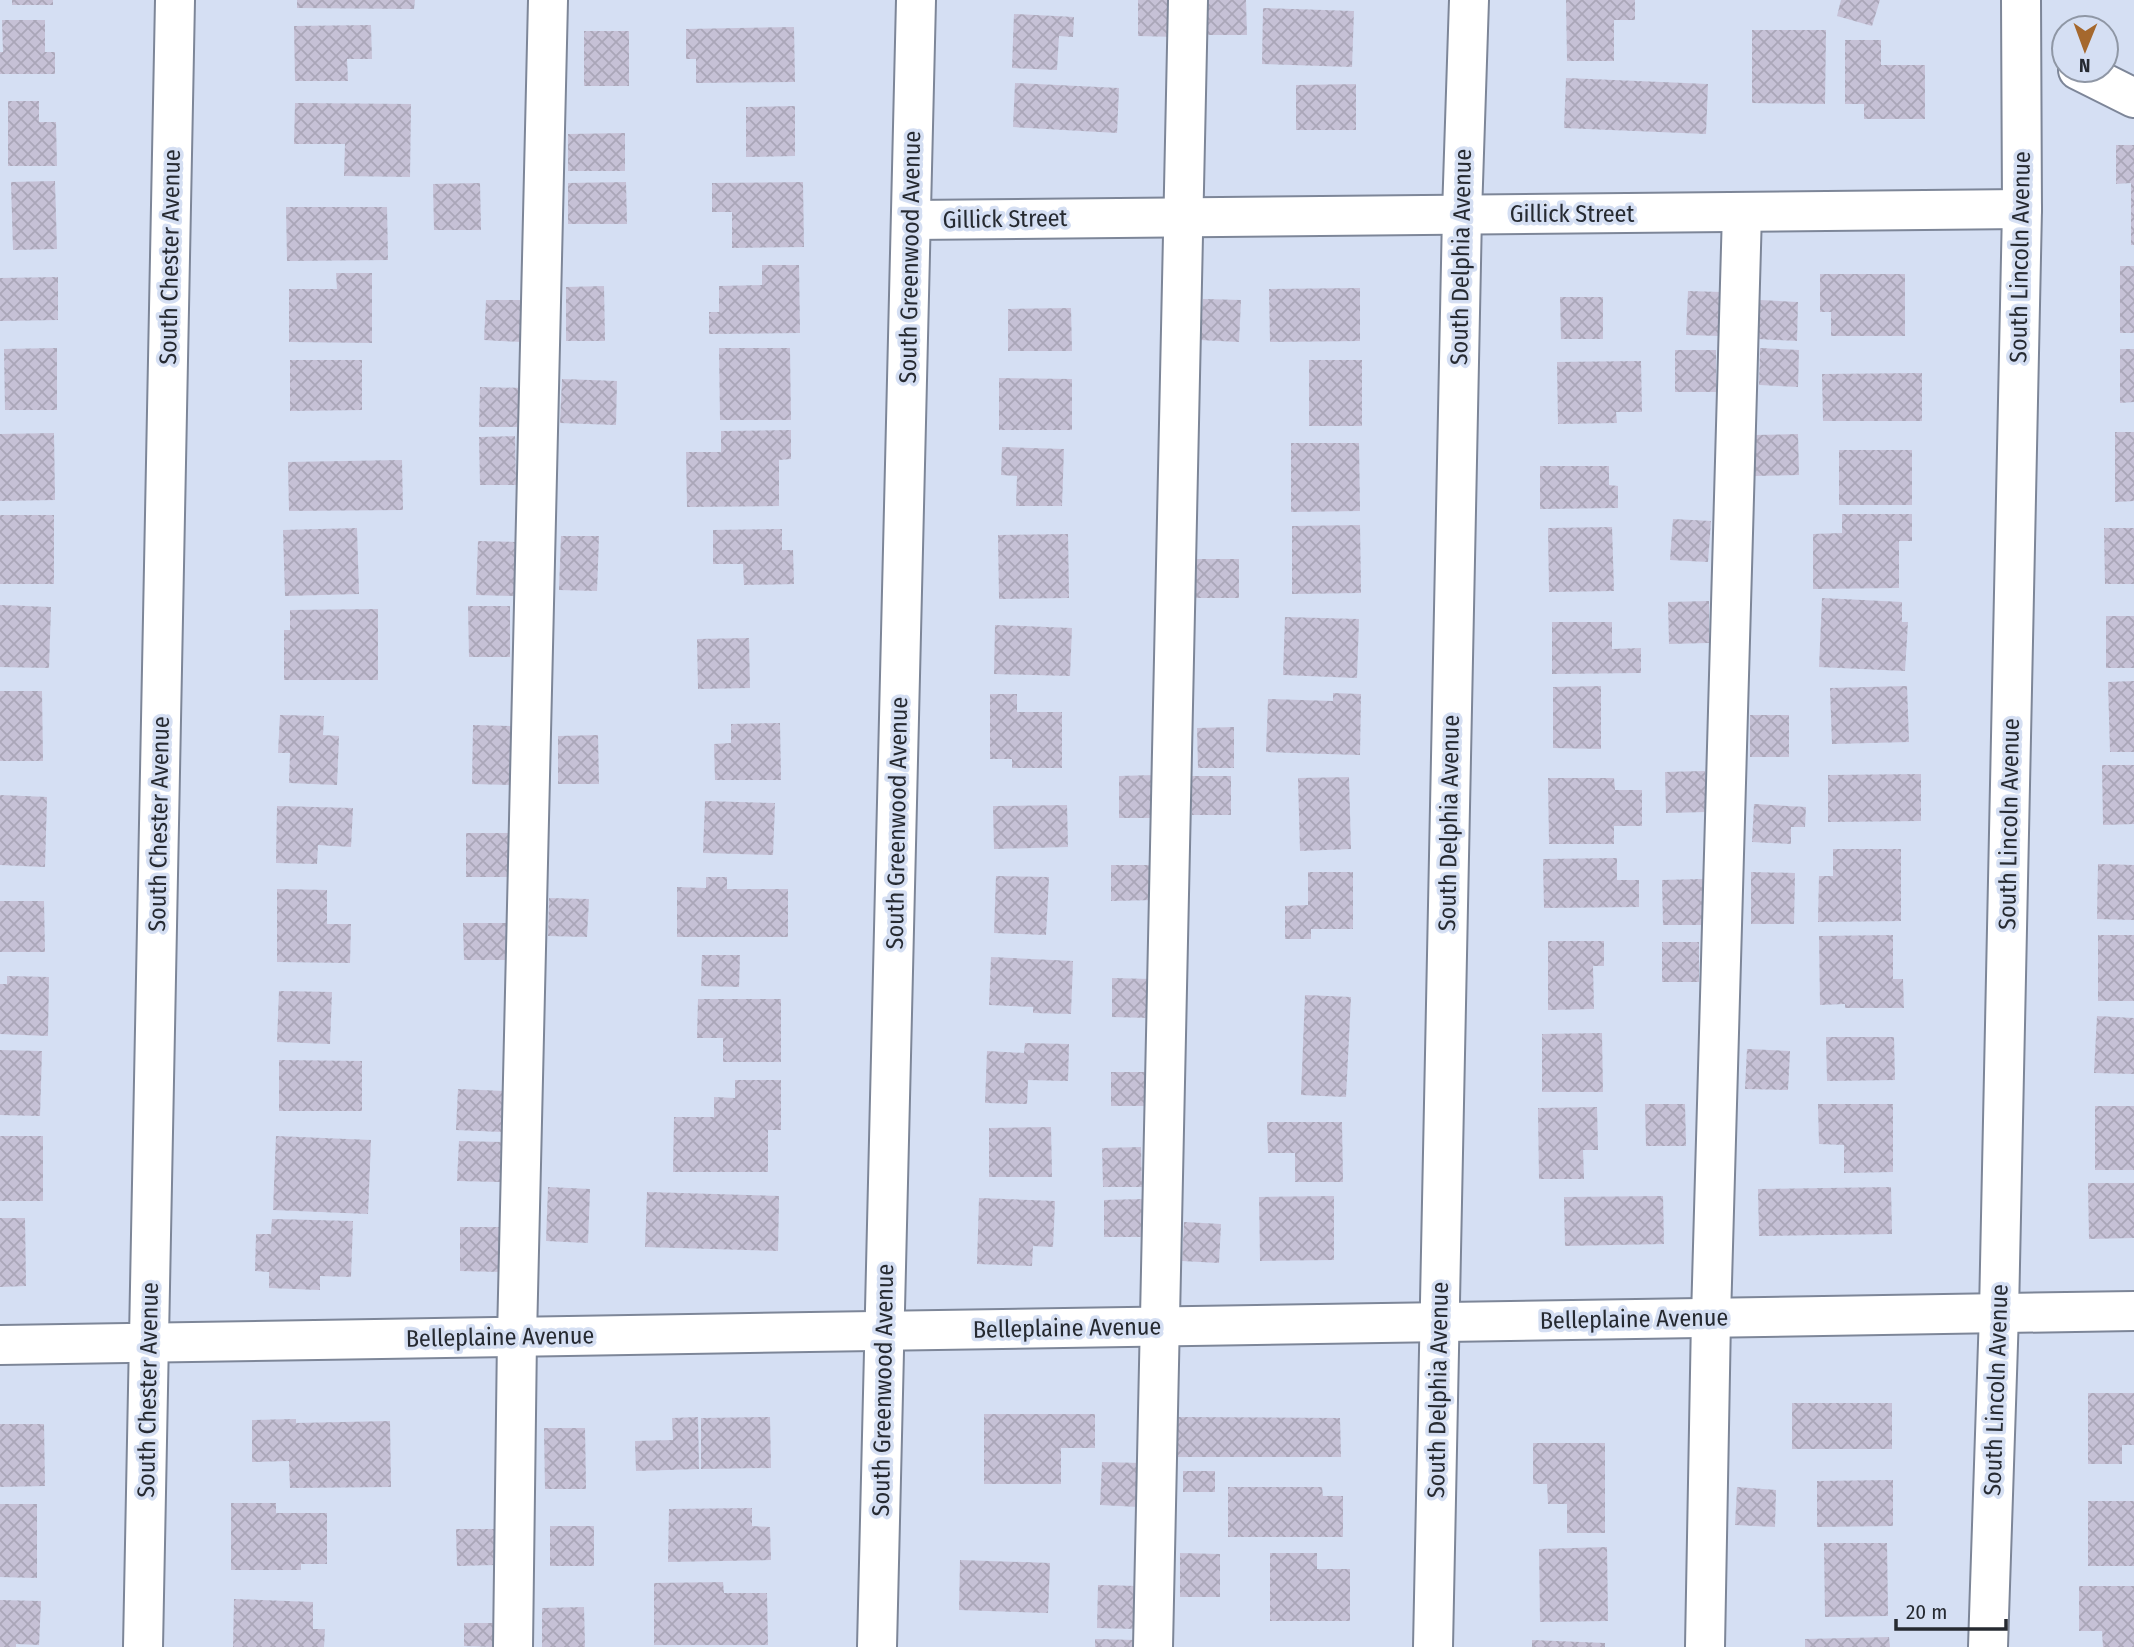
<svg xmlns="http://www.w3.org/2000/svg" width="2134" height="1647" viewBox="0 0 2134 1647" font-family="'Fira Sans Condensed',sans-serif">
	<style>
		.building { fill: url(#building-cross-hatch) }
		.lines { fill: none; stroke-linecap: round; stroke-linejoin: round }
		.minor-casing { stroke: #7d8698; stroke-width: 42 }
		.minor { stroke: #fff; stroke-width: 38 }
		.labels { text-anchor: middle; dominant-baseline: central; stroke-width: 7; stroke-linejoin: round; paint-order: stroke }
		.street-label { font-size: 24px; fill: #262a31; stroke: #d5dff3 }
	</style>
	<defs>
		<pattern id="building-cross-hatch" width="8" height="8" patternUnits="userSpaceOnUse" patternTransform="scale(1.75)"><rect width="8" height="8" fill="#c6c1d6"/><path d="M0 0l8 8M0 8l8-8" fill="none" stroke="#aaa6b8"/></pattern>
	</defs>
	<rect width="100%" height="100%" fill="#d5dff3"/>
	<g class="building">
		<rect x="12" y="0" width="41" height="5"/>
		<path d="M297,0h118l-1,9 -117,-1z"/>
		<path d="M1138,0h39v37l-39,-1z"/>
		<path d="M1206,0h40l1,35h-40z"/>
		<path d="M1566,0h69v20h-21v41h-47z"/>
		<path d="M1841,0h39l-8,26 -35,-10z"/>
		<path d="M1263,8l91,3 -2,56 -90,-3z"/>
		<path d="M1014,14l60,3 -1,20 -14,-1 -2,34 -45,-2z"/>
		<path d="M2,20h43v32h10v22h-55v-22h3z"/>
		<path d="M371,25l1,34h-25l1,22h-53l-1,-55z"/>
		<path d="M794,27l1,55 -99,1v-24h-10v-30z"/>
		<path d="M1752,30h74l-1,74 -73,-1z"/>
		<rect x="584" y="31" width="45" height="55"/>
		<path d="M1845,40h36v25h44v54h-61v-15h-19z"/>
		<path d="M1566,78l142,6 -2,50 -142,-6z"/>
		<path d="M1015,83l104,5 -2,45 -104,-6z"/>
		<path d="M1356,84v46h-60v-45z"/>
		<path d="M8,101h31v21h17l1,44h-49z"/>
		<path d="M295,103l116,1 -1,73 -66,-1 1,-32h-51z"/>
		<path d="M795,106v50l-49,1v-50z"/>
		<path d="M625,133v38h-57v-37z"/>
		<path d="M2116,145h18v100h-3v-62l-15,1z"/>
		<path d="M55,181l2,68 -44,1 -2,-68z"/>
		<path d="M626,182l1,42h-59v-41z"/>
		<path d="M803,182l1,65 -72,1v-36h-20v-29z"/>
		<path d="M480,183l1,47h-47l-1,-46z"/>
		<path d="M286,207h101l1,53 -101,1z"/>
		<path d="M762,265h37l1,68 -91,1v-22h10v-26l43,-1z"/>
		<rect x="2120" y="266" width="14" height="67"/>
		<path d="M336,273h36v70l-83,-1v-53h48z"/>
		<path d="M1820,274h85v62h-74v-24h-11z"/>
		<path d="M58,277v43l-58,1v-43z"/>
		<path d="M604,286l1,55h-39v-54z"/>
		<path d="M1360,288v53l-90,1 -1,-53z"/>
		<path d="M1688,291l33,1 -2,44 -33,-1z"/>
		<path d="M1560,297h43v42h-42z"/>
		<path d="M1203,299l38,1 -2,42 -39,-2z"/>
		<path d="M486,300h36l-1,42 -37,-2z"/>
		<path d="M1760,300l38,2 -1,39 -39,-2z"/>
		<path d="M1071,308l1,43h-64v-42z"/>
		<path d="M57,348v62h-52l-1,-61z"/>
		<path d="M719,348h71l1,72h-71z"/>
		<path d="M1760,348l39,2 -1,37 -39,-2z"/>
		<path d="M2120,349h14v53l-14,1z"/>
		<rect x="1675" y="350" width="41" height="42"/>
		<path d="M290,360h72v50l-72,1z"/>
		<rect x="1309" y="360" width="53" height="66"/>
		<path d="M1641,361l1,51h-26l1,11 -59,1 -1,-62z"/>
		<path d="M1922,373v48h-99l-1,-47z"/>
		<path d="M999,378l73,1v51h-73z"/>
		<path d="M562,379l55,2 -1,44 -56,-2z"/>
		<path d="M480,387l45,1 -1,39h-45z"/>
		<path d="M791,430v29l-12,1v46l-92,1 -1,-55h35v-21z"/>
		<path d="M2115,432h19v69l-19,1z"/>
		<path d="M54,433l1,67 -55,1v-67z"/>
		<path d="M1798,434l1,41 -44,1 -1,-41z"/>
		<path d="M515,436l1,49h-36l-1,-48z"/>
		<path d="M1291,443h68l1,68 -69,1z"/>
		<path d="M1002,447l62,2 -2,57h-46l1,-30 -16,-1z"/>
		<rect x="1839" y="450" width="73" height="55"/>
		<path d="M402,460l1,50 -114,1 -1,-49z"/>
		<path d="M1540,466h69v19l9,1v22l-78,1z"/>
		<path d="M1842,514h70v27h-13v47l-86,1v-55l29,-1z"/>
		<rect x="0" y="515" width="54" height="69"/>
		<path d="M1673,519l38,2 -3,41 -38,-2z"/>
		<path d="M1360,525l1,68 -69,1v-68z"/>
		<path d="M1612,527l2,64 -65,1 -1,-64z"/>
		<path d="M357,528l2,66 -74,2 -2,-66z"/>
		<path d="M2104,528h30v56h-29z"/>
		<path d="M782,529v21h11l1,34 -50,1 -1,-21h-30v-34z"/>
		<path d="M1068,534l1,64 -70,1 -1,-64z"/>
		<path d="M561,536h38l-2,55 -38,-1z"/>
		<path d="M478,541l37,1 -1,54 -38,-1z"/>
		<rect x="1195" y="559" width="44" height="39"/>
		<path d="M1822,598l80,4v20h6l-3,49 -86,-4z"/>
		<path d="M1709,601v42l-40,1 -1,-42z"/>
		<path d="M0,605l51,2 -2,61 -49,-1z"/>
		<path d="M468,606h42v51h-41z"/>
		<path d="M378,609v71h-94v-50h6v-20z"/>
		<rect x="2106" y="616" width="28" height="52"/>
		<path d="M1285,617l74,2 -2,59 -74,-3z"/>
		<path d="M1552,622h60v27l29,-1v25l-89,1z"/>
		<path d="M995,625l77,3 -2,48 -76,-2z"/>
		<path d="M749,638l1,50 -52,1 -1,-50z"/>
		<path d="M2134,681v71h-24l-2,-70z"/>
		<path d="M1601,686v63l-48,-1v-61z"/>
		<path d="M1907,686l2,56 -77,2 -2,-56z"/>
		<path d="M0,691h42l1,70h-43z"/>
		<path d="M1333,693l28,1 -1,61 -94,-3 2,-53 65,2z"/>
		<path d="M990,694h27v18h45v56h-50v-9h-22z"/>
		<path d="M280,715l44,1 -1,19 16,1 -2,49 -48,-2 1,-30h-12z"/>
		<rect x="1750" y="715" width="39" height="42"/>
		<path d="M780,723l1,57h-66l-1,-36 17,-1v-19z"/>
		<path d="M473,725l40,1 -1,59 -40,-1z"/>
		<path d="M1234,727v41h-36l-1,-40z"/>
		<path d="M598,735l1,49h-41v-48z"/>
		<path d="M2102,765h32v59l-31,1z"/>
		<path d="M1705,771l1,41 -40,1 -1,-41z"/>
		<path d="M1921,774v47l-93,1v-47z"/>
		<path d="M1155,775l1,43h-37v-42z"/>
		<path d="M1191,776h40v39h-39z"/>
		<path d="M1349,777l2,72 -51,2 -2,-73z"/>
		<path d="M1548,778h66l1,12h27v36h-28v18h-65z"/>
		<path d="M0,795l47,2 -2,70 -45,-2z"/>
		<path d="M705,801l70,2 -2,52 -70,-2z"/>
		<path d="M1754,804l52,3 -1,20h-14v17l-39,-2z"/>
		<path d="M1067,805l1,42 -74,2 -1,-43z"/>
		<path d="M277,806l76,2 -2,39 -33,-2 -1,19 -41,-1z"/>
		<path d="M466,833h42l1,44h-43z"/>
		<path d="M1833,849h68v72l-83,1 1,-46h14z"/>
		<path d="M1617,858v22h22v27l-95,1 -1,-49z"/>
		<path d="M2098,864l36,1v55l-37,-1z"/>
		<path d="M1111,865h43l1,35 -44,1z"/>
		<path d="M1308,872h45v57h-42v10h-26v-33l23,-1z"/>
		<path d="M1751,872l44,1 -1,51h-43z"/>
		<path d="M996,876l53,1 -3,58 -52,-2z"/>
		<path d="M706,877h21v12h61v48h-111v-50l29,1z"/>
		<path d="M1703,879l1,46h-41l-1,-45z"/>
		<path d="M277,889l50,1v34h24l-1,39 -73,-1z"/>
		<path d="M549,898l40,1 -2,38 -39,-1z"/>
		<path d="M0,901h44l1,51h-45z"/>
		<path d="M463,923h43l-1,37h-41z"/>
		<path d="M1893,935v44h10l1,29h-59v-4l-25,1 -1,-69z"/>
		<rect x="2098" y="935" width="36" height="66"/>
		<path d="M1548,941h56v25h-11l1,43 -46,1z"/>
		<rect x="1662" y="942" width="37" height="40"/>
		<path d="M702,955h38l-1,32 -38,-1z"/>
		<path d="M991,957l82,4 -2,53 -38,-1v-6l-44,-2z"/>
		<path d="M7,976l42,1 -1,59 -48,-2v-50h7z"/>
		<path d="M1112,978l39,1v39l-39,-1z"/>
		<path d="M279,991l53,1 -2,52 -53,-2z"/>
		<path d="M1305,995l46,2 -5,100 -45,-2z"/>
		<path d="M698,999h83v63h-58v-24h-26z"/>
		<path d="M2097,1016l37,2v56l-40,-1z"/>
		<path d="M1602,1033l1,59h-61v-58z"/>
		<path d="M1826,1037h68l1,43 -68,1z"/>
		<path d="M1025,1043l44,1 -1,37 -40,-1 -1,24 -42,-1 2,-52 37,2z"/>
		<path d="M1747,1049l43,2 -2,39 -43,-1z"/>
		<path d="M0,1050l42,1 -2,65 -40,-1z"/>
		<path d="M279,1060l83,1v50h-83z"/>
		<rect x="1111" y="1072" width="35" height="34"/>
		<path d="M735,1080h46v50h-13v42h-95l1,-55h40v-20l21,1z"/>
		<path d="M458,1089l46,2 -2,41 -46,-2z"/>
		<path d="M1645,1104h40l1,42h-40z"/>
		<path d="M1818,1104h75v68l-49,1v-28l-25,-1z"/>
		<rect x="2095" y="1106" width="39" height="64"/>
		<path d="M1597,1107l1,43h-15l1,29h-45l-1,-71z"/>
		<path d="M1267,1122h75l1,60h-48v-29h-27z"/>
		<path d="M1051,1127l1,50h-63v-49z"/>
		<rect x="0" y="1136" width="43" height="65"/>
		<path d="M276,1136l95,4 -3,74 -95,-4z"/>
		<path d="M459,1141l42,1 -1,40 -43,-1z"/>
		<path d="M1141,1147l1,40h-39l-1,-39z"/>
		<path d="M2088,1183h46v55l-45,1z"/>
		<path d="M548,1187l42,2 -2,54 -42,-2z"/>
		<path d="M1891,1187l1,47 -133,2 -1,-47z"/>
		<path d="M647,1192l132,4 -1,55 -133,-4z"/>
		<path d="M1334,1196v64l-74,1 -1,-64z"/>
		<path d="M1663,1196l1,48 -99,2 -1,-49z"/>
		<path d="M979,1198l76,3 -2,46 -20,-1 -1,20 -55,-2z"/>
		<path d="M1143,1199v38h-39v-37z"/>
		<path d="M0,1218h25l1,68 -26,1z"/>
		<path d="M272,1219l81,2 -2,56 -31,-1v14l-51,-2v-16l-14,-1 1,-37h15z"/>
		<path d="M1184,1222l37,2 -2,39 -37,-2z"/>
		<path d="M460,1227h41v45l-41,-1z"/>
		<path d="M2088,1393h46v52h-12v19h-34z"/>
		<rect x="1792" y="1403" width="100" height="46"/>
		<path d="M984,1414h111v34h-34v36h-77z"/>
		<path d="M698,1417l1,52 -63,2 -1,-30 38,-1 -1,-22z"/>
		<path d="M770,1417l1,51 -70,1v-51z"/>
		<path d="M1178,1417l162,1 1,39h-163z"/>
		<path d="M296,1419v4l94,-2 1,66 -101,1 -1,-27 -37,1v-42z"/>
		<path d="M0,1424h44l1,62 -45,1z"/>
		<path d="M544,1428h41l1,61h-41z"/>
		<path d="M1533,1443h72v90h-38v-29h-19l-1,-20h-14z"/>
		<path d="M1102,1462l39,1 -2,44 -39,-2z"/>
		<rect x="1183" y="1471" width="32" height="21"/>
		<path d="M1893,1480v46l-76,1v-46z"/>
		<path d="M1228,1487h94l1,9h20v41h-115z"/>
		<path d="M1737,1487l39,3 -1,37 -40,-2z"/>
		<rect x="2088" y="1501" width="46" height="65"/>
		<path d="M231,1503h45v10h51v51h-26v6h-70z"/>
		<path d="M0,1504h37v74l-37,-1z"/>
		<path d="M752,1508v18l18,1 1,33 -103,2 1,-53z"/>
		<rect x="550" y="1526" width="44" height="40"/>
		<path d="M456,1529h40v36l-39,1z"/>
		<path d="M1824,1543h63l1,73 -63,1z"/>
		<path d="M1607,1547l1,74 -68,1 -1,-73z"/>
		<path d="M1180,1553l40,1v43h-40z"/>
		<path d="M1270,1553h47v16h33v52h-80z"/>
		<path d="M960,1560l90,3 -2,50 -89,-3z"/>
		<path d="M723,1582l1,11h43l1,52h-114v-62z"/>
		<path d="M1098,1585l39,1 -1,43 -39,-1z"/>
		<path d="M2079,1586h55v61h-31l-1,-16h-23z"/>
		<path d="M234,1599l79,3v27h12l-1,18h-91z"/>
		<path d="M0,1600l41,1 -2,44 -23,-1v3h-16z"/>
		<path d="M584,1607l1,40h-43v-39z"/>
		<path d="M464,1623h29v24l-29,-1z"/>
		<path d="M1889,1637l1,10h-85v-8z"/>
		<path d="M1095,1639l42,1v7h-42z"/>
		<path d="M1532,1640l73,3v4h-73z"/>
	</g>
	<g class="lines">
		<g class="minor-casing">
			<g id="minor">
				<path d="M2078,70l56,28"/>
				<path d="M911,220l1111,-11"/>
				<path d="M0,1345l2134,-34"/>
				<path d="M143,1647l32,-1647"/>
				<path d="M513,1647l4,-310 31,-1337"/>
				<path d="M877,1647l39,-1647"/>
				<path d="M1153,1647l35,-1647"/>
				<path d="M1433,1647l29,-1433 7,-214"/>
				<path d="M1705,1647l6,-329 31,-1106"/>
				<path d="M1988,1647l11,-334 23,-1104 -1,-209"/>
			</g>
		</g>
		<use href="#minor" class="minor"/>
	</g>
	<g class="labels">
		<g class="street-label">
			<text x="1572" y="214">Gillick Street</text>
			<text transform="translate(1005 219) rotate(-1)">Gillick Street</text>
			<text transform="translate(170 257) rotate(-89)">South Chester Avenue</text>
			<text transform="translate(910 257) rotate(-89)">South Greenwood Avenue</text>
			<text transform="translate(1461 257) rotate(-89)">South Delphia Avenue</text>
			<text transform="translate(2020 257) rotate(-89)">South Lincoln Avenue</text>
			<text transform="translate(897 823) rotate(-89)">South Greenwood Avenue</text>
			<text transform="translate(1449 823) rotate(-89)">South Delphia Avenue</text>
			<text transform="translate(159 824) rotate(-89)">South Chester Avenue</text>
			<text transform="translate(2009 824) rotate(-89)">South Lincoln Avenue</text>
			<text transform="translate(1634 1319) rotate(-1)">Belleplaine Avenue</text>
			<text transform="translate(1067 1328) rotate(-1)">Belleplaine Avenue</text>
			<text transform="translate(500 1337) rotate(-1)">Belleplaine Avenue</text>
			<text transform="translate(148 1390) rotate(-89)">South Chester Avenue</text>
			<text transform="translate(883 1390) rotate(-89)">South Greenwood Avenue</text>
			<text transform="translate(1438 1390) rotate(-89)">South Delphia Avenue</text>
			<text transform="translate(1996 1390) rotate(-88)">South Lincoln Avenue</text>
		</g>
	</g>
	<g transform="translate(2085 49) rotate(181)"><circle r="33" fill="#d5dff3" stroke="#8f97a5" stroke-width="2"/>
	<path d="M0-5L12 26L0 18L-12 26Z" fill="#a5682d"/>
	<text y="-10" font-size="19" font-weight="bold" text-anchor="middle" fill="#262a31">N</text>
	</g>
	<path d="M1896 1619v10h110v-10" fill="none" stroke="#262a31" stroke-width="3.5"/>
	<text x="1906" y="1619" font-size="21" fill="#262a31" stroke="#d5dff3" stroke-width="5" paint-order="stroke">20 m</text>
</svg>
